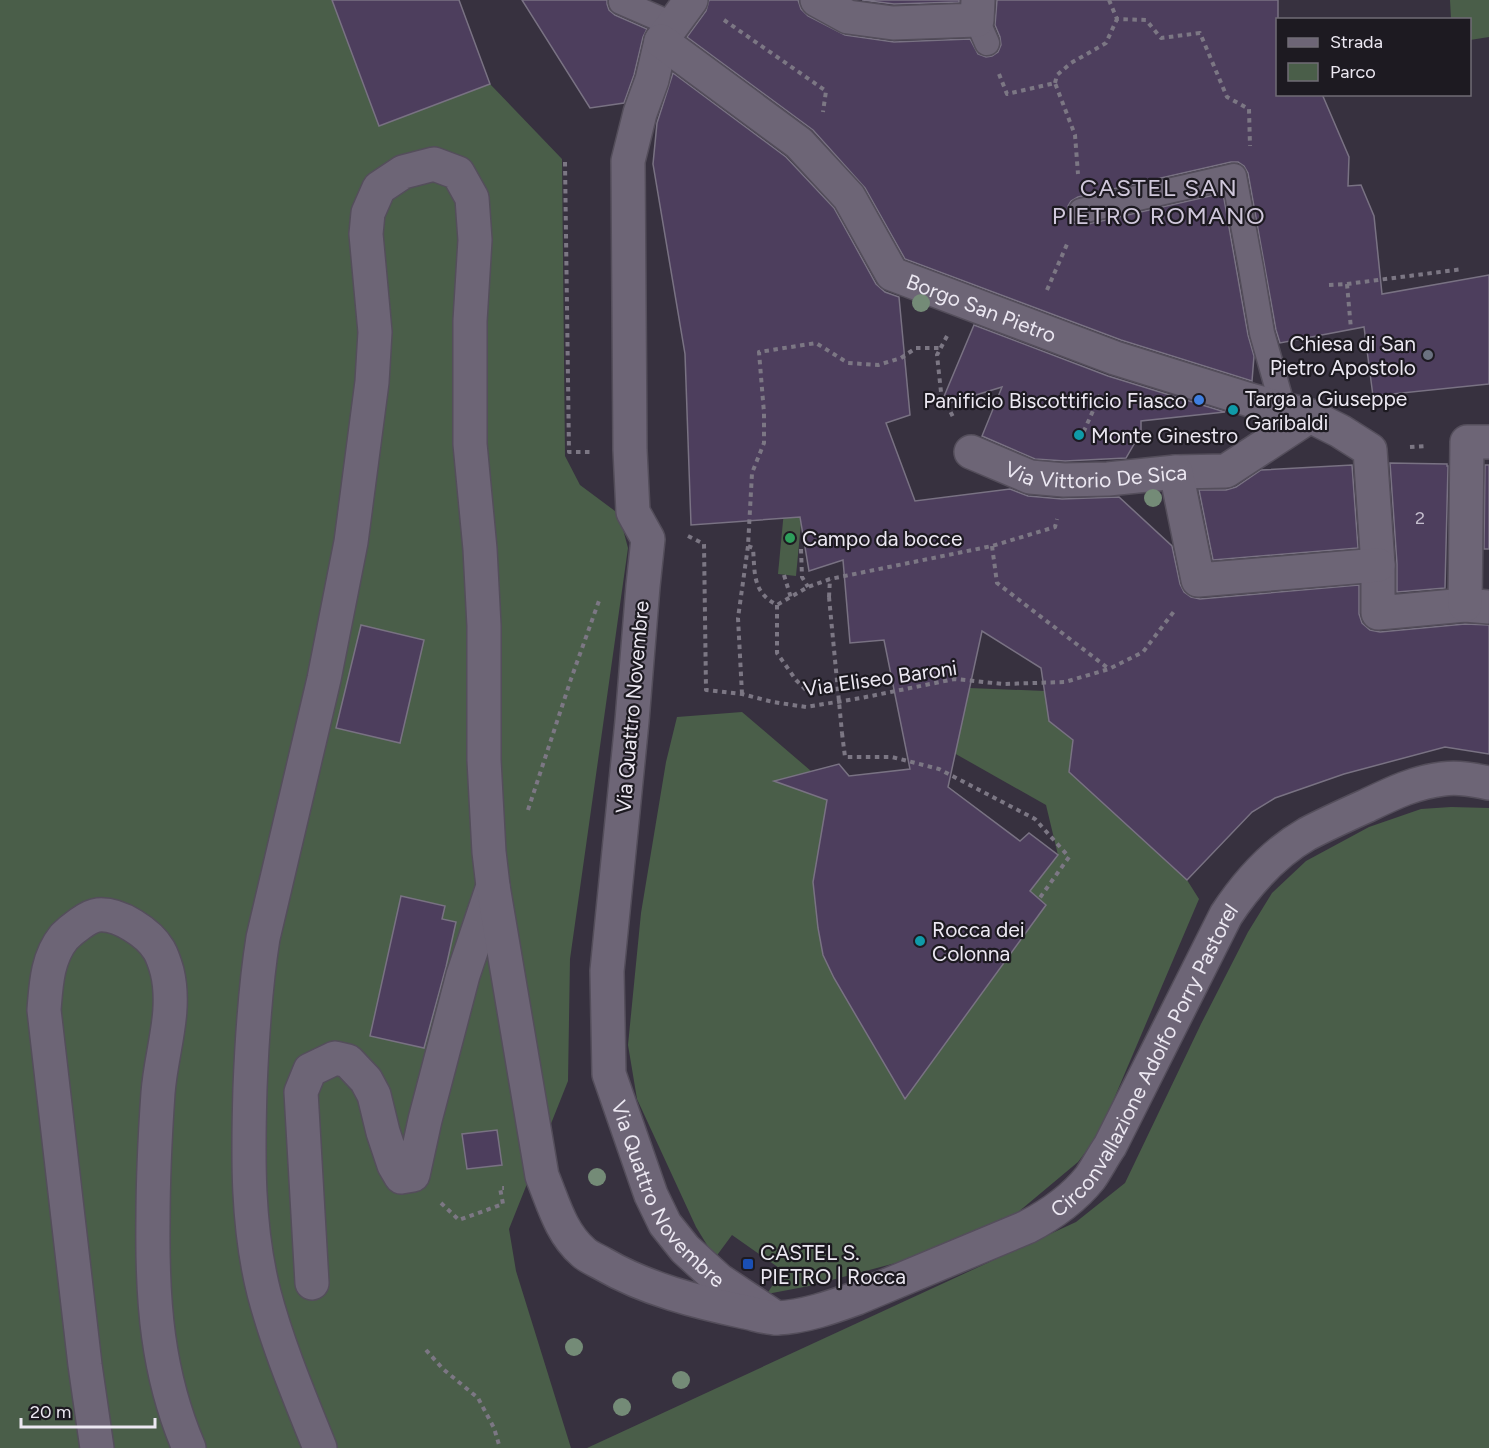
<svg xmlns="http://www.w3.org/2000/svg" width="1489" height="1448" viewBox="0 0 1489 1448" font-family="Figtree,sans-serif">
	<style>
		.green { fill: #4a5e49 }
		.building { fill: #4d3e5d; stroke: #797283; stroke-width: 1.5 }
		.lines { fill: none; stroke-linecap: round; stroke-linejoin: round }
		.lane-casing { stroke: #544e5b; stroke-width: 27 }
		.street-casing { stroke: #544e5b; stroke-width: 36 }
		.secondary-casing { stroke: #544e5b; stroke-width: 36 }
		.path { stroke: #7c7784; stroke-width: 4; stroke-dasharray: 4.5 4.5; stroke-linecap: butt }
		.lane { stroke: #6d6576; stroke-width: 24 }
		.street { stroke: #6d6576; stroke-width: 33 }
		.secondary { stroke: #6d6576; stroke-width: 33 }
		.path-bridge { stroke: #7c7784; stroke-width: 4; stroke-dasharray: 4.5 4.5; stroke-linecap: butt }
		.tree { fill: #748b77 }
		.worship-dot { fill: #6b7280; stroke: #1d1a21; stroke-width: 2 }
		.shop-dot { fill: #3f7fe0; stroke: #1d1a21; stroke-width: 2 }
		.culture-dot { fill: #0f9aa8; stroke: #1d1a21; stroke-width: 2 }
		.leisure-dot { fill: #2e9e5b; stroke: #1d1a21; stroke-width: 2 }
		.transit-dot { fill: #1a4fb4; stroke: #1d1a21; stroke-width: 2 }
		.labels { text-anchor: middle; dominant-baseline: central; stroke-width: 4.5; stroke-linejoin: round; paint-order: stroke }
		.number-label { font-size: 18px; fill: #c4becd }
		.street-label { font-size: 21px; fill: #ece8f2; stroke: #1d1a21 }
		.poi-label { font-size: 21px; fill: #ece8f2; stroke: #1d1a21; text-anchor: start }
		.quarter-label { font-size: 24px; letter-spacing: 1.5px; fill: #d0c8db; stroke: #1d1a21 }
	</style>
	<rect width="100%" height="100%" fill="#37313f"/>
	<g class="green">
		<path d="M0,0h332l47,126 111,-42 72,75 3,297 15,29 39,29 9,34 -58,411 -2,122 -59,148 7,42 55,177h-571z"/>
		<path d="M1450,0h39v37l-19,3v-20l-19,-1z"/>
		<path d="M785,500l18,2 -7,74 -18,-2z"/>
		<path d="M969,688l76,3 4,30 24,19 -4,32 118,108 12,19 -100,235 -21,28 -61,51 -95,43 -113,30 -42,8 15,-24 -50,-35 -17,23 -19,-31 -59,-128 -9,-54 13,-132 25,-151 11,-45 65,-5 69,59 28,-7 11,12 96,9 74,56 -22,30 32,20 28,-36 -12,-50 -92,-52z"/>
		<path d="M1451,807l38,1v640h-902l489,-226 49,-39 76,-159 47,-92 24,-39 34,-32 63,-34 52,-18z"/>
	</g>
	<g class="building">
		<path d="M332,0h127l31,84 -111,42z"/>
		<path d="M522,0h85v4l2,6 6,5 32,14 -4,8 -9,38 -10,28 -34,5z"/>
		<path d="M709,0h89l3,9 7,7 37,19 49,7 76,-3 8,15 8,3 6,-1 6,-4 3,-7 -1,-8 -5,-12 2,-25h281v94h44l27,63 -1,29 13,-1 13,31 8,78 107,-19v109l-116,12 -9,-69 -84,16 -4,-13 -28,-157 -4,-7 -6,-4h-7l-153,35 -7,4 -3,5 -1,8 4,7 6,4h7l139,-32 25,142 6,21 -2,25 -131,-41 -216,-81 -40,-71 -52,-58 -126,-93 19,-26z"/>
		<path d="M862,0h97v2l-65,2z"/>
		<path d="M673,73l113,84 48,51 42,76 9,8 14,5 11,118 -24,8 29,78 95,-12 18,7 34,3 57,-2 53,49 8,38 4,8 7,5 9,2 159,-14v29l3,9 8,7 10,2 85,-8 24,1v129l-44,-7 -101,27 -69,24 -23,14 -65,68 -118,-108 4,-32 -24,-19 -8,-53 -59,-37 -34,156 72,54 9,-8 29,22 -28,36 16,14 -141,194 -71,-121 -11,-23 -5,-27 -5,-46 14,-82 -53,-19 65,-17 10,12 61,-7 -26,-129 -34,3 -7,-83 -34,11 -9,-54 -109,8 -6,-171 -32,-190 4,-41z"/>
		<path d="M974,325l134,51 117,36 -84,9v11l-15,26 -61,3 -30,-2 -53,-23 20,-49 -62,19z"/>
		<path d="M1390,463l57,1v2h1l-3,122 -48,4v-28z"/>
		<path d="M1352,465l6,83 -145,12 -14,-70h27l10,-3 25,-17z"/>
		<path d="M1485,465h4v84h-5z"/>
		<path d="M361,625l63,15 -24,103 -64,-15z"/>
		<path d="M401,896l44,10 -3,13 14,3 -10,45 -22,81 -54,-12z"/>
		<path d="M497,1130l5,35 -35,4 -5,-35z"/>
	</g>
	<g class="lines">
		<g class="lane-casing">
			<g id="lane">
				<path d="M621,2l53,23"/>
				<path d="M977,20l10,23"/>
				<path d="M1081,211l153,-35 17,92 11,65 21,75"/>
			</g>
		</g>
		<g class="street-casing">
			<g id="street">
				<path id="s1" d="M691,0l-30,41 -9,39 -12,33 -12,48 2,289 3,62 15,27 -5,47 -11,135 -25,250 2,103 42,121 14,29 20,25 34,31 57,38"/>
				<path d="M817,0l31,17 45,6 84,-3 1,-20"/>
				<path id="s2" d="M661,41l138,102 50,54 43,77 223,84 135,42 60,16 30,15 30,19 8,115v48l87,-8 24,2"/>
				<path id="s3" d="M971,452l59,25 34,3 44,-1 68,-7 50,-1 84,-55"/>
				<path d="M1176,472l22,108 180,-15"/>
				<path d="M1465,605l2,-163h22"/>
				<path d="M312,1283l-11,-191 9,-22 25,-12 13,3 18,19 8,15 9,37 11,33 7,12 12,-2 12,-55 38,-145 30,-89"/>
			</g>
		</g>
		<g class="secondary-casing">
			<g id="secondary">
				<path d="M97,1448l-12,-83 -41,-355c2,-25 3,-52 20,-73 7,-7 24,-21 34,-22 21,-2 51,18 61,35 4,7 6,14 8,21 10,41 -6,81 -9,122 -3,43 -5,85 -5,128 -1,80 4,152 36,227"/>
				<path id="s4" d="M320,1448c-20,-50 -42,-102 -56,-155 -17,-67 -16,-136 -14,-205 2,-50 5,-100 13,-150l61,-259 27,-137 21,-160 3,-50 -9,-98 2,-21 11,-25 24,-16 31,-8 24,9 14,25 3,42 -5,81v123l10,105 4,77v134l5,92 4,34 49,290c11,26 18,56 41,76 5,5 13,8 20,12 43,25 94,38 142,48 10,2 22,6 32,6 27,-1 55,-11 80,-20l170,-71c23,-12 46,-28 63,-49 7,-10 13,-22 20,-32l116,-231c21,-32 48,-62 81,-81 19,-10 39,-19 59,-28 25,-12 49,-24 77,-27 16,-2 31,1 46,4"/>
			</g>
		</g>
		<g class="path">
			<path d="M1109,0l8,19 29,1 15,18 39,-5 27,64 22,12 1,37"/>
			<path d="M724,20l102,71 -3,21"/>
			<path d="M999,74l8,20 48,-11 20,52 3,39"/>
			<path d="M1055,83l2,-8 14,-12 35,-20 11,-24"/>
			<path d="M565,162l4,290h21"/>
			<path d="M1347,284l4,45"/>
			<path d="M1329,285l18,-1 116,-15"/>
			<path d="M1047,290l21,-48"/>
			<path d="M947,336l-10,19 4,37 12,25"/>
			<path d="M1080,440l20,-45"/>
			<path d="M1410,447l16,-1"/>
			<path d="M688,536l16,8 2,146 36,4 31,8 33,5 55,-9 94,-19 48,5 62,-2 44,-13 34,-17 32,-42"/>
			<path d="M748,546l5,2c2,25 -1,44 24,57l31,-18 22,-8 162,-33 63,-19 2,-8"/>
			<path d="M992,546l5,37 112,86"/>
			<path d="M801,549l1,28 6,10"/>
			<path d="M784,575l7,23"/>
			<path d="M829,597l1,-18"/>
			<path d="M777,605v48l19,27 13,13"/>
			<path d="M742,694l-4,-76 10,-72 4,-73 12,-30v-30l-5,-61 57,-9 32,20 30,2 23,-7 15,-10h25"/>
			<path d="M842,733l3,24h47l47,12 96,50 34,38 -30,42"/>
			<path d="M528,810l43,-131 29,-81"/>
			<path d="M441,1203l18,17 44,-16 -3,-16h4"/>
			<path d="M426,1350l17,19 35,29 16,30 6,20"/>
		</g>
		<use href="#lane" class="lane"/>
		<use href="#street" class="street"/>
		<use href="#secondary" class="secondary"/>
		<path class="path-bridge" d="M829,597l13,136"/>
	</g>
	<g class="tree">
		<circle cx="921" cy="303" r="9"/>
		<circle cx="1153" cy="498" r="9"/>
		<circle cx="597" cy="1177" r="9"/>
		<circle cx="574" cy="1347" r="9"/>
		<circle cx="681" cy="1380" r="9"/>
		<circle cx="622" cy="1407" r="9"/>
	</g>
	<circle class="worship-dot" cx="1428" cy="355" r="6"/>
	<circle class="shop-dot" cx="1199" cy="400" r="6"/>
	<g class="culture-dot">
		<circle cx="1233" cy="410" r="6"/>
		<circle cx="1079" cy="435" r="6"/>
		<circle cx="920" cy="941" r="6"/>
	</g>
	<circle class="leisure-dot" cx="790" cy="538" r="6"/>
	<rect class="transit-dot" x="742" y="1258" width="12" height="12" rx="3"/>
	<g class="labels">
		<g class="number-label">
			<text x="1420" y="518">2</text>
		</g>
		<g class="street-label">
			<text stroke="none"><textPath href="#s2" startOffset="429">Borgo San Pietro</textPath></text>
			<text stroke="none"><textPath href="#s3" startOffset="130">Via Vittorio De Sica</textPath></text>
			<text transform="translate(880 678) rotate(-8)">Via Eliseo Baroni</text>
			<text transform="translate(632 707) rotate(-85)">Via Quattro Novembre</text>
			<text stroke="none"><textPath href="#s4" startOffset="3154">Circonvallazione Adolfo Porry Pastorel</textPath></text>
			<text stroke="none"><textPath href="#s1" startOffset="1230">Via Quattro Novembre</textPath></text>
		</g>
		<g class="poi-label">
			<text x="1416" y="343" text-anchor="end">Chiesa di San<tspan x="1416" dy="24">Pietro Apostolo</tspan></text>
			<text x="1245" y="398">Targa a Giuseppe<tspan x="1245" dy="24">Garibaldi</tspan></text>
			<text x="1187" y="400" text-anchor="end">Panificio Biscottificio Fiasco</text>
			<text x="1091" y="435">Monte Ginestro</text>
			<text x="802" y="538">Campo da bocce</text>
			<text x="932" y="929">Rocca dei<tspan x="932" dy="24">Colonna</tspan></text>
			<text x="760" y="1252">CASTEL S.<tspan x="760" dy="24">PIETRO | Rocca</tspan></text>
		</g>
		<g class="quarter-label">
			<text x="1159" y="187">CASTEL SAN<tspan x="1159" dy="28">PIETRO ROMANO</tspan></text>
		</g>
	</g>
	<rect x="1276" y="18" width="195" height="78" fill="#1d1a21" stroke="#706c75" stroke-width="1.5"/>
	<rect x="1288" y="38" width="30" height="9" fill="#6d6576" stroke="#706c75" stroke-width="1.5"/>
	<text x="1330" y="48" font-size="18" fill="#ece8f2">Strada</text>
	<rect x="1288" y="63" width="30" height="18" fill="#4a5e49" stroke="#706c75" stroke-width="1.5"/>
	<text x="1330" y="78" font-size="18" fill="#ece8f2">Parco</text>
	<path d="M21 1418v9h134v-9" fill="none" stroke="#ece8f2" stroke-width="3"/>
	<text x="30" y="1418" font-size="18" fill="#ece8f2" stroke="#1d1a21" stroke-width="4.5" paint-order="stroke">20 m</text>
</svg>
